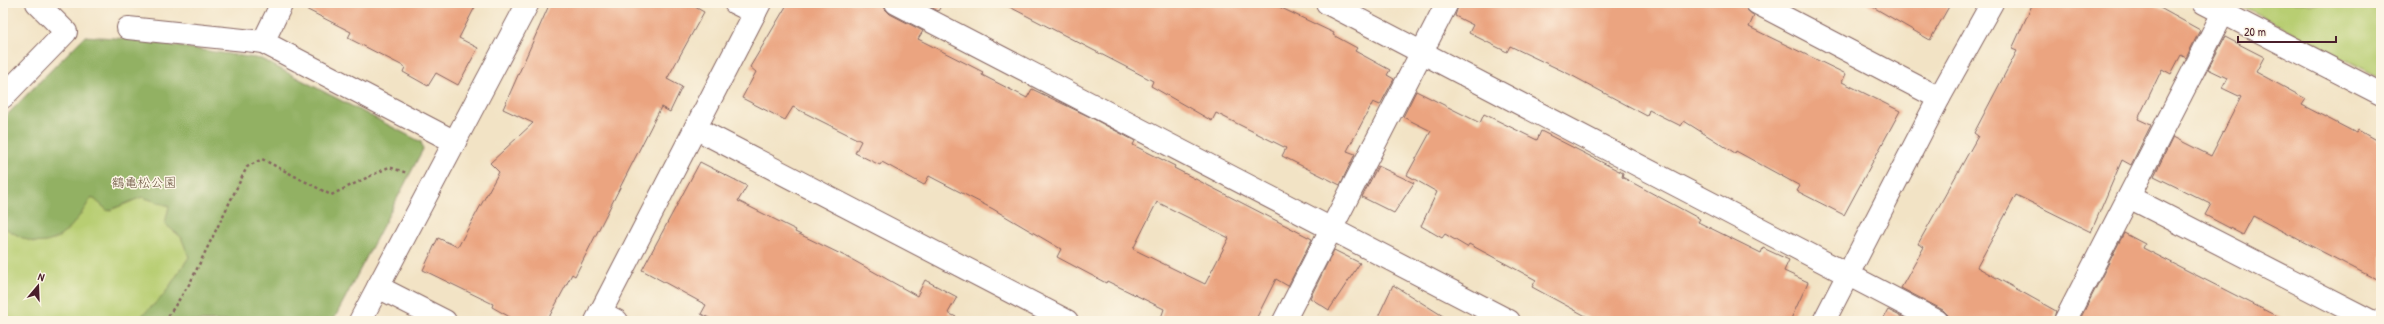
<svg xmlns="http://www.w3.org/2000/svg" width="2384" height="324" viewBox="0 0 2384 324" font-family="'Patrick Hand','Klee One',sans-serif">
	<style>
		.green { fill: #b8ce72; stroke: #81764e }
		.forest { fill: #92b164; stroke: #6e6848 }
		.building { fill: #eba480; fill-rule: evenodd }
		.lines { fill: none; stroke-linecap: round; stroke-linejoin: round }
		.street-casing { stroke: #856461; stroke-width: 24 }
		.secondary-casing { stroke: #856461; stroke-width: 24 }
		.path { stroke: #856461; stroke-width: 2.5; stroke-dasharray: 3 3; stroke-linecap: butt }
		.street { stroke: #fff; stroke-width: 22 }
		.secondary { stroke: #fff; stroke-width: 22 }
		.labels { text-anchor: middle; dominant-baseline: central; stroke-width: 3; stroke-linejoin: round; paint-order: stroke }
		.park-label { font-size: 13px; fill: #6b5440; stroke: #fcf5e5 }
	</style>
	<rect width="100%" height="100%" fill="#fcf5e5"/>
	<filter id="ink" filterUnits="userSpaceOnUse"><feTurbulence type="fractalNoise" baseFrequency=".025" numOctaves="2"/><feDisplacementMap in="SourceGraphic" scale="8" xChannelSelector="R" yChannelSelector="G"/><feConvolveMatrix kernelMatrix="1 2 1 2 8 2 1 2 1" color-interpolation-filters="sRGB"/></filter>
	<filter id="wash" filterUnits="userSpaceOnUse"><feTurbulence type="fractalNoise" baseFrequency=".012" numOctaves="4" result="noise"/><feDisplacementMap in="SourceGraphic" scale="16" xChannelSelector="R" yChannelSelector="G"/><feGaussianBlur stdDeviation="0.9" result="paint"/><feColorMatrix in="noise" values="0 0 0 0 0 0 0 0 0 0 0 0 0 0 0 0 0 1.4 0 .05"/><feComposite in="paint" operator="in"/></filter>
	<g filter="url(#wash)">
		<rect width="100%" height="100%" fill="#f2e3c5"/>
		<g class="green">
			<path d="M2236,3h145v75z"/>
			<path d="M85,36l176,23 160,83 2,7 -90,172h-330v-202z"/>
		</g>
		<path class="forest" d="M85,36l44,3 132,20 160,83 2,7 -90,172h-197l27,-25 26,-39 -8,-20 -16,-13 4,-18 -27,-9 -34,14 -16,-14c-13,20 -30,50 -58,45 -10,-2 -22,-10 -31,-15v-108z"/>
		<g id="blocks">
			<g class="building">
				<path d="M294,3h183l-18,35 19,10 -20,37 -22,-12 -8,13 -25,-14 2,-5 -57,-29 3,-6z"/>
				<path d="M550,3h138l16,9 -37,67 15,8 -12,25 -9,-5 -86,169 -3,-2 -25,47h-30l-25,-14 1,-3 -70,-34 15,-32 20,9 41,-75 -9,-9 43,-40 -30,-14z"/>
				<path d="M788,3h96l1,6 5,5 33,17 -5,8 65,33 -1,3 45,23 5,-9 56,27 47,25 -2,4 42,21 -1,2 138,71 -24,47 -12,-7 -21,42h-95l4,-12 -57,-28 -1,2 -49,-26 4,-8 -68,-40 -64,-33 -5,9 -42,-23 -2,3 -25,-12 6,-12 -68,-34 -8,13 -43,-22 14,-26 -6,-5zM1157,202l72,36 -24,46 -72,-35z"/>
				<path d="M923,3h20l-5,8z"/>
				<path d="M1002,3h269l63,30 -1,2 24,13 -2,3 35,19 -3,5 7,4 -14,26 -7,-3 -26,49 8,3 -15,31 -58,-29 4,-8 -70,-35 -4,8 -61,-35 2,-5z"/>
				<path d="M1459,3h286l2,7 7,6 -5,11 97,47 -4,8 58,29 -56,104 -47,-24 3,-5 -64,-35 -1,2 -51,-32 -3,5 -32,-16 -2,6 -78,-42 -59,-28 -3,6 -38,-19 4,-8 -18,-9z"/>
				<path d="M1866,3h85l-21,37z"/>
				<path d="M2033,3h118l49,27 -14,28 -5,-3 -10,19 -9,-5 -24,50 13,6 -20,40 -9,-5 -31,72 -75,-37 -39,72 79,44 -3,10h-104l-1,-6 -5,-5 -42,-22 23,-41 -6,-3 60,-108 -4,-3 43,-82 -5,-2z"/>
				<path d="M2225,37l39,20 -8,15 50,27 -4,6 54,28 2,-3 23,13v139l-128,-66 -10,19 -38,-20 6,-11 -57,-28 19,-39 38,19 30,-59 -19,-9 5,-10 -19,-9z"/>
				<path d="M1416,91l64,32 4,-9 53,26 4,-9 82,42 -1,4 78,42 -2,3 63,31 2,-5 26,12 -5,11 24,11 -18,39h-195l-63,-34 4,-7 -67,-36 -2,3 -22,-13 -3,4 -21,-12 16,-34 -30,-17 24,-44 -28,-14z"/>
				<path d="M700,162l47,24 -9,15 58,29 -1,2 56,27 66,37 8,-16 32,17 -9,16 16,8h-249l-14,-7 5,-9 -64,-35z"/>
				<path d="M1378,166l36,17 -20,30 -32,-16z"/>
				<path d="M2124,233l21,11 -2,4 143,73h-207z"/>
				<path d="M1334,250l26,13 -31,47 -19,-12z"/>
				<path d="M1393,285l58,36h-75z"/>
				<path d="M1888,310l22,11h-28z"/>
			</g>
		</g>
	</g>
	<g filter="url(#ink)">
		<use href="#blocks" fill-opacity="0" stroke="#856461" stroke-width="1"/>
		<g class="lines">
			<g class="street-casing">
				<g id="street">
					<path d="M735,3l20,10"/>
					<path d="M896,3l613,318"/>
					<path d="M1327,3l610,318"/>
					<path d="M1757,3l182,95"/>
					<path d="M2204,3l177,91"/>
					<path d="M128,28l135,14 192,100"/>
					<path d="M263,42l19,-39"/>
					<path d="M3,97l63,-65 -29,-29"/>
					<path d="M695,128l372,193"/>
					<path d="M2129,197l242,124"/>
					<path d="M378,287l67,34"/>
					<path d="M600,312l17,9"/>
					<path d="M360,321l168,-318"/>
					<path d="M596,321l164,-318"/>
					<path d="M1284,321l163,-318"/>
					<path d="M2065,321l158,-308"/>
				</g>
			</g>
			<g class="secondary-casing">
				<path id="secondary" d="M1824,321l115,-223 53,-95"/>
			</g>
			<path class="path" d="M165,321l25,-38 57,-116 15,-8 69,36 58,-28 18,6"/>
			<use href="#street" class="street"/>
			<use href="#secondary" class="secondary"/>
		</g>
	</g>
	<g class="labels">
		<g class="park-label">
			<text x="144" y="182">鶴亀松公園</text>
		</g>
	</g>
	<rect width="2384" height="324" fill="none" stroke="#fcf5e5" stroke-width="16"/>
	<g transform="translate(38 286) rotate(19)" stroke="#fcf5e5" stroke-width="3" paint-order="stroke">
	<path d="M0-3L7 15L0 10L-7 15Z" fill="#4a1f2b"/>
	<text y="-6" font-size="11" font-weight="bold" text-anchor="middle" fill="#4a1f2b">N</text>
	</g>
	<path d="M2238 36v6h98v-6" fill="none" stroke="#4a1f2b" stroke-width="2"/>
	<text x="2244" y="36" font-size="12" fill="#4a1f2b" stroke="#fcf5e5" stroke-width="3" paint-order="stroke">20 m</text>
</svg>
